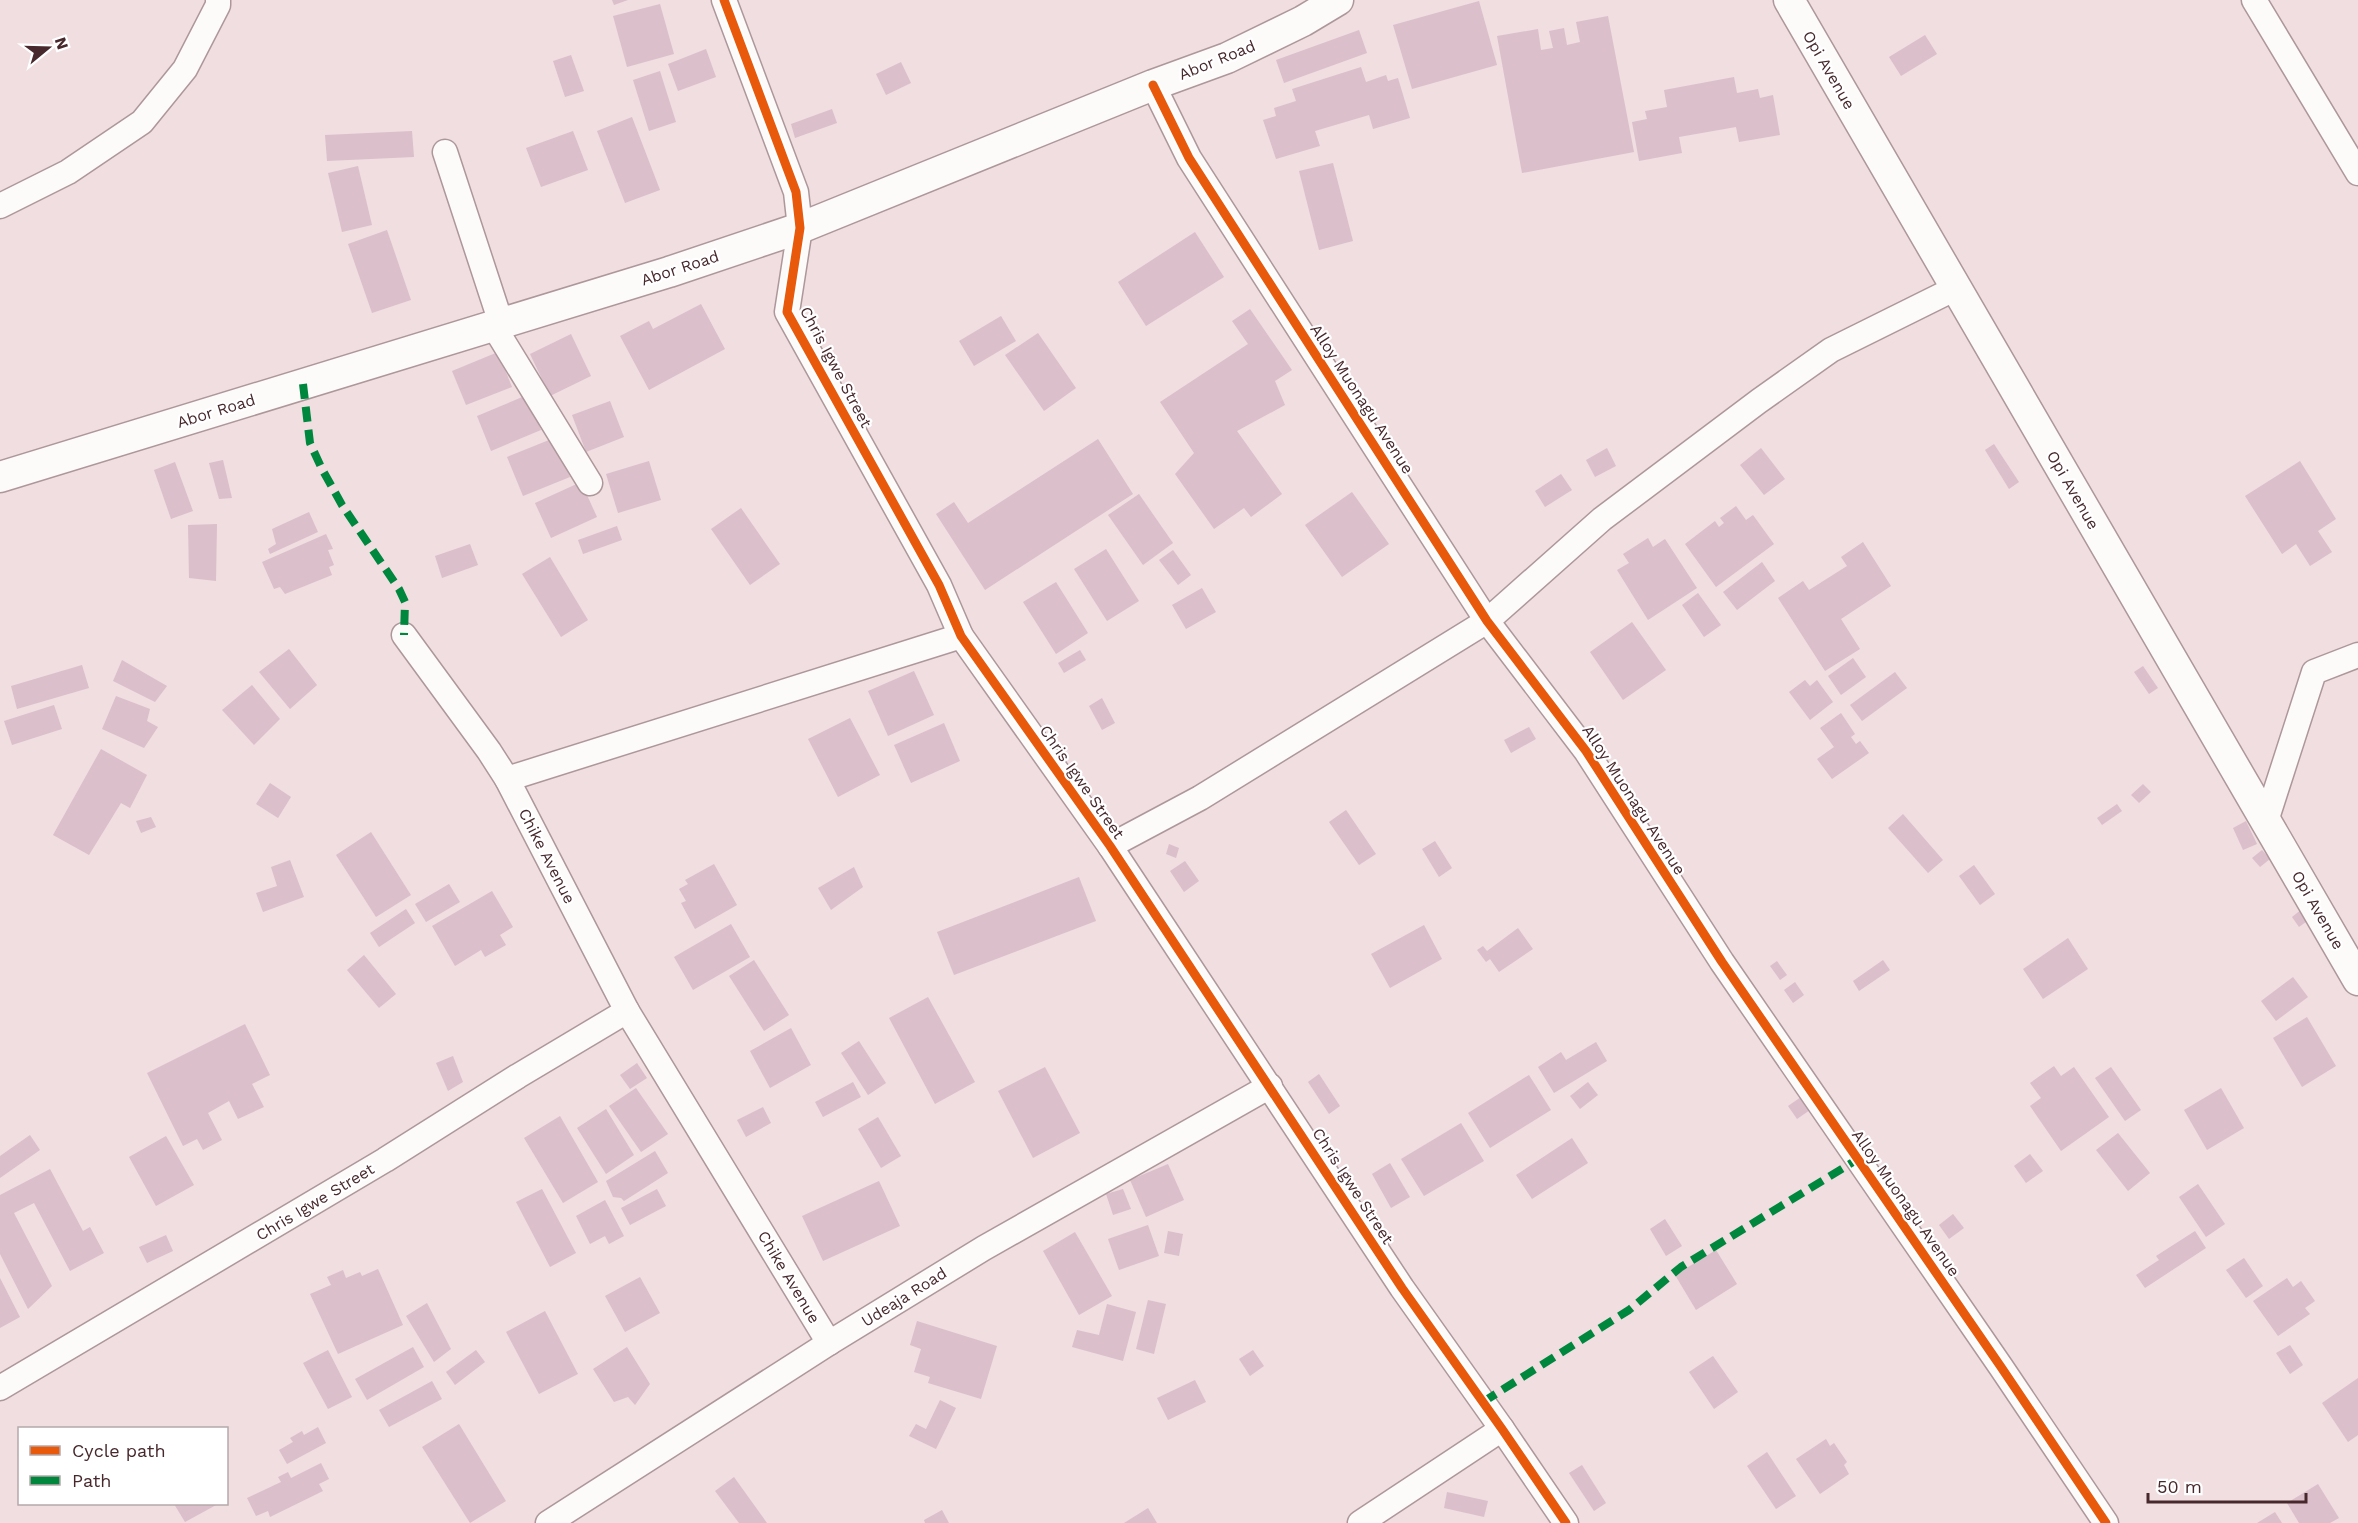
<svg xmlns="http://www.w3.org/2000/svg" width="2358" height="1523" viewBox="0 0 2358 1523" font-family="'Work Sans',sans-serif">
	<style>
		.building { fill: #dbbfcb }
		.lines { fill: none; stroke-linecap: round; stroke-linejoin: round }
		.minor-casing { stroke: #ad979b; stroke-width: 27 }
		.tertiary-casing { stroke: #ad979b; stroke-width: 33 }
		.minor { stroke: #fdfafa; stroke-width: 24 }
		.tertiary { stroke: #fdfafa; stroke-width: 30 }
		.quiet { stroke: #00873e; stroke-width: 8; stroke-dasharray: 15 8; stroke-linecap: butt }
		.cycleway-casing { stroke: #fff; stroke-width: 13 }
		.cycleway { stroke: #e8590c; stroke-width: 9 }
		.labels { text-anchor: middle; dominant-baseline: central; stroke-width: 4.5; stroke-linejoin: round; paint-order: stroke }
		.street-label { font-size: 16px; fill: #47282d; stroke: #fff }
	</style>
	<rect width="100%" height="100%" fill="#f0dee1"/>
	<g class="building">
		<path d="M612,0h16l-14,5z"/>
		<path d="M1479,1l18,64 -85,24 -19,-64z"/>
		<path d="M660,4l14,50 -47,13 -14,-51z"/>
		<path d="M1608,16l26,136 -112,21 -25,-137 41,-7 3,21 12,-2 -4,-17 15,-3 3,17 13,-3 -4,-20z"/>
		<path d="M1359,30l8,23 -83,30 -8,-23z"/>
		<path d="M1925,35l12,19 -36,22 -12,-19z"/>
		<path d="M706,49l10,28 -38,14 -10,-27z"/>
		<path d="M571,55l13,36 -19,6 -12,-36z"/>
		<path d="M901,62l10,21 -25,12 -10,-21z"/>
		<path d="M1361,67l5,15 20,-7 2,6 10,-3 12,40 -37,11 -4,-14 -54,16 5,15 -44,13 -13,-39 13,-4 -2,-8 22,-7 -4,-12z"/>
		<path d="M660,71l16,51 -27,9 -16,-51z"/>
		<path d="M1734,77l3,16 21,-4 2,9 13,-3 7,40 -41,7 -3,-15 -57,10 3,16 -43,8 -7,-39 15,-3 -2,-8 22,-4 -3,-17z"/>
		<path d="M832,109l5,14 -42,15 -4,-14z"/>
		<path d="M632,117l28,73 -35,13 -28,-72z"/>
		<path d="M412,131l2,26 -87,4 -2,-26z"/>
		<path d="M573,131l15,39 -47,17 -15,-39z"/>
		<path d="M1333,163l20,78 -34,9 -20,-79z"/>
		<path d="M358,166l14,59 -30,7 -14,-59z"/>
		<path d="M387,230l24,70 -39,13 -24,-69z"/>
		<path d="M1195,232l29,45 -78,49 -28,-44z"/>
		<path d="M701,304l24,45 -76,41 -29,-54 29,-15 4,8z"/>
		<path d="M1250,309l42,61 -17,11 10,24 -48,26 45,63 -31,23 -7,-9 -30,21 -39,-55 19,-21 -34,-51 88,-58 -16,-23z"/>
		<path d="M1001,316l15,25 -42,25 -15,-25z"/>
		<path d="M1038,333l38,55 -32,23 -39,-56z"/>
		<path d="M571,334l20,42 -41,20 -20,-42z"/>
		<path d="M498,352l14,35 -46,18 -14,-34z"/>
		<path d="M527,395l14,35 -50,21 -14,-35z"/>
		<path d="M610,401l14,36 -38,15 -14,-37z"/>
		<path d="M554,438l16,39 -47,19 -16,-39z"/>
		<path d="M1098,439l35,55 -148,96 -49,-76 18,-12 14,21z"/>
		<path d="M1994,444l25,38 -10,7 -24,-39z"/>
		<path d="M1607,448l9,18 -21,11 -9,-17z"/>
		<path d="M1761,448l24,31 -21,16 -24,-30z"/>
		<path d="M223,460l9,38 -13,1 -10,-36z"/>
		<path d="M649,461l12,39 -43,13 -12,-39z"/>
		<path d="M2300,461l36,58 -18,12 14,21 -22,14 -14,-22 -14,10 -37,-58z"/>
		<path d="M175,462l18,49 -22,8 -17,-49z"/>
		<path d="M1561,474l11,16 -27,17 -10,-16z"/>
		<path d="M581,482l16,35 -46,21 -16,-35z"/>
		<path d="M1352,492l37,52 -47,33 -37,-52z"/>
		<path d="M1139,494l34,49 -30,22 -35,-50z"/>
		<path d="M1736,506l10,14 7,-5 21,29 -58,43 -31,-43 30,-23 4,6 5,-4 -4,-5z"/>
		<path d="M741,508l39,56 -30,21 -39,-56z"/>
		<path d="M309,512l9,20 -48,22 -2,-5 8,-5 -4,-15z"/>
		<path d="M217,524l-1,57 -27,-3 -1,-53z"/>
		<path d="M617,526l5,14 -39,14 -5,-14z"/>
		<path d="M326,534l7,15 -5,1 6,15 -5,2 3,8 -47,19 -5,-7 -6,2 -12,-27z"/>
		<path d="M1648,538l5,9 12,-8 32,49 -49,32 -31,-50 12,-7 -6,-9z"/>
		<path d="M1863,542l28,44 -50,33 19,30 -35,22 -47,-73 25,-17 6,9 38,-24 -6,-9z"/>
		<path d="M470,544l8,21 -36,13 -7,-22z"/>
		<path d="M1106,549l33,52 -32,20 -33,-52z"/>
		<path d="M1173,550l18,25 -13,10 -19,-25z"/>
		<path d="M550,557l38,63 -27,17 -39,-63z"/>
		<path d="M1762,562l13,19 -38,29 -14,-18z"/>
		<path d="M1056,582l32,51 -32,21 -33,-52z"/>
		<path d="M1202,588l14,24 -30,17 -14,-24z"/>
		<path d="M1698,593l23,32 -17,12 -22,-32z"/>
		<path d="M1632,622l34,48 -43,30 -33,-48z"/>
		<path d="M289,649l28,36 -27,24 -31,-37z"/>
		<path d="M1080,650l6,10 -22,13 -6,-10z"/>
		<path d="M1853,658l13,19 -25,18 -13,-19z"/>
		<path d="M122,660l45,26 -12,16 -42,-21z"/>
		<path d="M82,665l7,23 -72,21 -6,-23z"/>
		<path d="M2143,666l15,22 -9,6 -15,-22z"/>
		<path d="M914,671l20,44 -46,21 -20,-45z"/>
		<path d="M1895,672l12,16 -45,33 -12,-16z"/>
		<path d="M1805,680l5,6 7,-6 16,22 -23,18 -21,-28z"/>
		<path d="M252,685l28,34 -26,26 -32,-35z"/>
		<path d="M116,696l34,13 -3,12 11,6 -14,21 -42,-19z"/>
		<path d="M1102,698l13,25 -13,7 -13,-24z"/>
		<path d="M54,705l8,24 -50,16 -8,-24z"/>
		<path d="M1841,713l14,21 -4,3 5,7 4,-3 9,12 -37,26 -15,-20 17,-12 -14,-19z"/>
		<path d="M850,718l30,57 -42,22 -30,-58z"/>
		<path d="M944,723l16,38 -49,22 -17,-38z"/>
		<path d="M1529,727l7,12 -25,14 -7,-13z"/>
		<path d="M101,749l46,26 -17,33 -9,-5 -32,52 -36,-20z"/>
		<path d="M270,783l21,14 -13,21 -22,-14z"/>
		<path d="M2143,784l8,8 -12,11 -8,-8z"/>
		<path d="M2117,804l5,7 -20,14 -5,-7z"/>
		<path d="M1346,810l30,44 -17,11 -30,-43z"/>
		<path d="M1903,814l40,46 -15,13 -40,-45z"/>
		<path d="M151,817l5,10 -15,6 -5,-12z"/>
		<path d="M2246,821l11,23 -14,6 -10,-22z"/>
		<path d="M371,832l40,63 -35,22 -40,-62z"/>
		<path d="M1435,841l17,27 -13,9 -17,-28z"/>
		<path d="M1169,844l10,4 -3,10 -10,-4z"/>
		<path d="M2262,850l8,9 -10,8 -8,-9z"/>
		<path d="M290,860l14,37 -41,15 -7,-19 21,-7 -6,-19z"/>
		<path d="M1185,861l14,20 -15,11 -14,-21z"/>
		<path d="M714,864l23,41 -42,24 -14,-26 5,-2 -7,-12 9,-5 -3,-4z"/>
		<path d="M1974,865l21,29 -15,11 -21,-29z"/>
		<path d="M854,867l9,20 -32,23 -13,-22z"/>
		<path d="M1079,877l17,44 -142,54 -17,-43z"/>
		<path d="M449,884l11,18 -34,20 -11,-18z"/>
		<path d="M492,891l21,36 -13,8 6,10 -21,12 -4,-7 -26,16 -23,-40z"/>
		<path d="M406,909l9,14 -36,24 -9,-14z"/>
		<path d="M2302,909l8,10 -11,8 -7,-10z"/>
		<path d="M731,924l19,33 -57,33 -19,-33z"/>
		<path d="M1424,925l18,34 -52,29 -19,-34z"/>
		<path d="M1518,928l15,21 -34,23 -9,-13 -4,3 -9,-12 6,-4 4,5z"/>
		<path d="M2068,938l20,31 -45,30 -20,-30z"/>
		<path d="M364,955l32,39 -17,14 -32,-38z"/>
		<path d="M754,960l35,55 -25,16 -35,-55z"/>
		<path d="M1883,960l7,10 -31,21 -6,-10z"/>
		<path d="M1777,961l10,14 -7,5 -10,-14z"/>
		<path d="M2293,977l15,20 -32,24 -15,-20z"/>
		<path d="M1795,982l9,13 -11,8 -9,-13z"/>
		<path d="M928,997l47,85 -40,22 -46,-86z"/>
		<path d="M2307,1017l29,49 -34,21 -29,-49z"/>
		<path d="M245,1024l25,51 -18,9 12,23 -26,12 -9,-18 -21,12 14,27 -19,10 -6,-11 -14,7 -36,-73z"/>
		<path d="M791,1028l20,37 -41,23 -20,-37z"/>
		<path d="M859,1041l27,42 -18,12 -27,-42z"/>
		<path d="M1596,1042l11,19 -53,32 -16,-26 23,-15 5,8z"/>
		<path d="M453,1056l10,26 -15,9 -12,-28z"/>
		<path d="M637,1063l10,15 -17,11 -10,-14z"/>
		<path d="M2054,1066l7,10 13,-9 35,50 -48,34 -31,-45 11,-8 -11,-15z"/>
		<path d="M1045,1067l35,66 -47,25 -35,-67z"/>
		<path d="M2111,1067l30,43 -16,11 -30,-43z"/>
		<path d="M1319,1074l21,32 -11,8 -21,-32z"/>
		<path d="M1529,1075l22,35 -61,38 -22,-35z"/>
		<path d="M853,1082l8,15 -38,20 -8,-15z"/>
		<path d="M1588,1082l10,13 -18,14 -10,-13z"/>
		<path d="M636,1088l32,46 -27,18 -32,-46z"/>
		<path d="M2221,1088l23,40 -37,22 -23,-40z"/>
		<path d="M1801,1097l9,13 -13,9 -9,-13z"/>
		<path d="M763,1107l8,16 -25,14 -9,-17z"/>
		<path d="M606,1109l28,46 -28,19 -29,-46z"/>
		<path d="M560,1116l38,66 -35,21 -39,-65z"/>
		<path d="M878,1117l23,39 -20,12 -23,-39z"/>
		<path d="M1461,1123l23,38 -60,35 -23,-37z"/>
		<path d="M2118,1133l32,40 -22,18 -32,-41z"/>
		<path d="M30,1135l10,15 -40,28v-22z"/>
		<path d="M166,1136l28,49 -38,21 -27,-49z"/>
		<path d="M1572,1138l16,25 -56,36 -16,-24z"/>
		<path d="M655,1151l13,22 -44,28 -3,-3 -8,-1 -7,-16z"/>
		<path d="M2030,1154l13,17 -17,12 -12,-17z"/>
		<path d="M1390,1163l20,34 -19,11 -19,-34z"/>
		<path d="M1168,1164l16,36 -38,17 -16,-37z"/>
		<path d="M50,1169l33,62 7,-4 14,26 -34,18 -36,-68 -20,10 38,73 -24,23 -28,-55v-59z"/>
		<path d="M879,1181l21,45 -77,35 -21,-45z"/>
		<path d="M2198,1184l27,40 -19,13 -27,-40z"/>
		<path d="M542,1189l34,64 -26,14 -34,-65z"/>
		<path d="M657,1189l9,17 -36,19 -9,-17z"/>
		<path d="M1123,1189l8,20 -18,6 -7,-21z"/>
		<path d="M605,1200l19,36 -15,8 -4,-8 -15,8 -14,-28z"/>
		<path d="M1953,1214l11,14 -15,11 -10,-14z"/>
		<path d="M1665,1219l17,27 -16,10 -16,-27z"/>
		<path d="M1148,1225l11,31 -40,14 -11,-31z"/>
		<path d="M1168,1231l15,3 -4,22 -15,-3z"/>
		<path d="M2195,1231l11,17 -61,40 -9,-13 23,-15 -3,-4z"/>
		<path d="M1075,1232l37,64 -33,19 -36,-64z"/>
		<path d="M166,1235l7,16 -26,12 -8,-16z"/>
		<path d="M1716,1250l21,34 -41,26 -21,-35z"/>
		<path d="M2244,1258l19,28 -17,12 -20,-28z"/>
		<path d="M378,1269l25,56 -65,29 -28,-60 21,-9 -4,-8 16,-7 3,8 14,-6 2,4z"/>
		<path d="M640,1277l20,36 -35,19 -20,-36z"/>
		<path d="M0,1278l20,39 -20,11z"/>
		<path d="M2287,1278l6,9 8,-6 14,20 -10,7 5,6 -32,22 -25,-35z"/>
		<path d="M1148,1300l18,4 -12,50 -18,-5z"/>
		<path d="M427,1303l24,46 -17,13 -28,-46z"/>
		<path d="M1107,1304l29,8 -13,49 -51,-14 5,-17 22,5z"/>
		<path d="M545,1311l33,63 -39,20 -33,-62z"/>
		<path d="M917,1321l80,25 -16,53 -53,-16 2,-6 -16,-5 7,-23 -11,-4z"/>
		<path d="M2290,1345l13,20 -13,9 -14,-21z"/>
		<path d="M413,1347l11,20 -57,33 -12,-21z"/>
		<path d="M627,1347l23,37 -15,21 -7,-8 -14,5 -21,-33z"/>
		<path d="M328,1350l24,47 -24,12 -25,-46z"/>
		<path d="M476,1350l9,12 -30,23 -9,-13z"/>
		<path d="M1253,1350l11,16 -14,10 -11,-17z"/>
		<path d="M1713,1356l25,36 -24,17 -25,-37z"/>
		<path d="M2358,1378v57l-10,7 -26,-39z"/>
		<path d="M1195,1380l11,22 -38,18 -11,-22z"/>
		<path d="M432,1381l10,18 -53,28 -10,-17z"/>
		<path d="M940,1400l16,8 -20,41 -27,-13 7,-12 10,5z"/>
		<path d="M459,1424l47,77 -36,22 -48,-76z"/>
		<path d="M318,1427l8,16 -39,21 -8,-14 14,-8 -3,-4 12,-7 2,4z"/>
		<path d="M1826,1439l4,7 4,-3 13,19 -3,3 5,9 -29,20 -24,-35z"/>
		<path d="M1767,1452l29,44 -20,13 -29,-43z"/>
		<path d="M321,1463l8,16 -10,5 4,7 -53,26 -2,-6 -12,5 -9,-18 34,-16 -3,-5 10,-5 3,6z"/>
		<path d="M1582,1465l24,38 -12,8 -25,-38z"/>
		<path d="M734,1477l33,46h-28l-24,-32z"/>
		<path d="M2318,1484l21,34 -9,5h-31l-12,-20z"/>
		<path d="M1447,1492l41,9 -4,16 -40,-9z"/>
		<path d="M174,1504h44l-33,18z"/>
		<path d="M1148,1508l9,15h-33z"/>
		<path d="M942,1510l7,13h-24l-1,-3z"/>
		<path d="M2275,1512l7,11h-25z"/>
	</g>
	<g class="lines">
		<g class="minor-casing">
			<g id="minor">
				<path d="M724,0l72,192 4,36 -13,84 152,273 22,51 149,210 292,442 100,141 64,94"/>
				<path d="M2254,0l104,173"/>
				<path d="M1153,85l36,73 298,463 99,130 136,211 279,405 105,156"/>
				<path d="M445,152l56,171"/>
				<path d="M0,206l68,-34 74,-50 43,-53 33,-64v-5"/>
				<path d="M493,325l97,158"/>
				<path d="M404,635l85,116 18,28 120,232 202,332"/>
				<path d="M507,779l454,-143"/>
				<path d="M2266,821l48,-149 44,-17"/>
				<path d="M1110,846l90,-48 287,-177 115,-102 157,-118 72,-51 125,-62"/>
				<path d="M0,1388l385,-228 133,-84 109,-65"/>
				<path d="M548,1523l281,-180 155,-95 286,-162"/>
				<path d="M1360,1523l142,-94"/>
			</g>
		</g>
		<g class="tertiary-casing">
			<g id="tertiary">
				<path d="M1789,0l569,980"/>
				<path d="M0,477l669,-205 131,-44 353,-143 74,-27 76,-37 35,-21"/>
			</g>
		</g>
		<use href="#minor" class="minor"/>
		<use href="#tertiary" class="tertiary"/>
		<g class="quiet">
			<path d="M303,384l7,59 12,26 20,36 57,84 6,13 -1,33"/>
			<path d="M1483,1402l146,-92 52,-43 177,-108"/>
		</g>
		<g class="cycleway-casing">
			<g id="cycleway">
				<path d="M724,0l72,192 4,36 -13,84 152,273 22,51 149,210 292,442 100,141 64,94"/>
				<path d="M1153,85l36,73 298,463 99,130 136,211 279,405 105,156"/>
			</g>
		</g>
		<use href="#cycleway" class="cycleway"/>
	</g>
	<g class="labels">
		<g class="street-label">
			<text transform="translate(1217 60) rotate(-22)">Abor Road</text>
			<text transform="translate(1829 70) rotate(60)">Opi Avenue</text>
			<text transform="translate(680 268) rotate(-18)">Abor Road</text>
			<text transform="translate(836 367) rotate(62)">Chris Igwe Street</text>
			<text transform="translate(1362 399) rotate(57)">Alloy Muonagu Avenue</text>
			<text transform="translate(216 411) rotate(-17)">Abor Road</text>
			<text transform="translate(2073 490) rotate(60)">Opi Avenue</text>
			<text transform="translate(1082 782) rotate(55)">Chris Igwe Street</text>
			<text transform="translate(1634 800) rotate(57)">Alloy Muonagu Avenue</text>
			<text transform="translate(547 856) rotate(63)">Chike Avenue</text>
			<text transform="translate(2318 910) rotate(60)">Opi Avenue</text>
			<text transform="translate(1353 1186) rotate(57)">Chris Igwe Street</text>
			<text transform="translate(315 1202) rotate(-31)">Chris Igwe Street</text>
			<text transform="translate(1906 1203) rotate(55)">Alloy Muonagu Avenue</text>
			<text transform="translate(789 1277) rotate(59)">Chike Avenue</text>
			<text transform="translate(904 1297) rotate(-32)">Udeaja Road</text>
		</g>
	</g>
	<rect x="18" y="1427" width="210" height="78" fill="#ffffff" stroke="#b5a9ab" stroke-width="1.5"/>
	<rect x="30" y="1446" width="30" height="9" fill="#e8590c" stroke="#b5a9ab" stroke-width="1.5"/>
	<text x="72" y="1457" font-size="18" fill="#47282d">Cycle path</text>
	<rect x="30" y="1476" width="30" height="9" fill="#00873e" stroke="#b5a9ab" stroke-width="1.5"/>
	<text x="72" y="1487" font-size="18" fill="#47282d">Path</text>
	<g transform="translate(48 48) rotate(71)" stroke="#ffffff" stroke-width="4.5" paint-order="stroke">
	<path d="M0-4.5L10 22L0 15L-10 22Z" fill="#47282d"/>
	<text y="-9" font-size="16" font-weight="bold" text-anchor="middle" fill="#47282d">N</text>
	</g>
	<path d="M2148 1493v9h158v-9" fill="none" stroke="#47282d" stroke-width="3"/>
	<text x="2157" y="1493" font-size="18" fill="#47282d" stroke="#ffffff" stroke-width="4.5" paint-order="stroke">50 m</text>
</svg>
